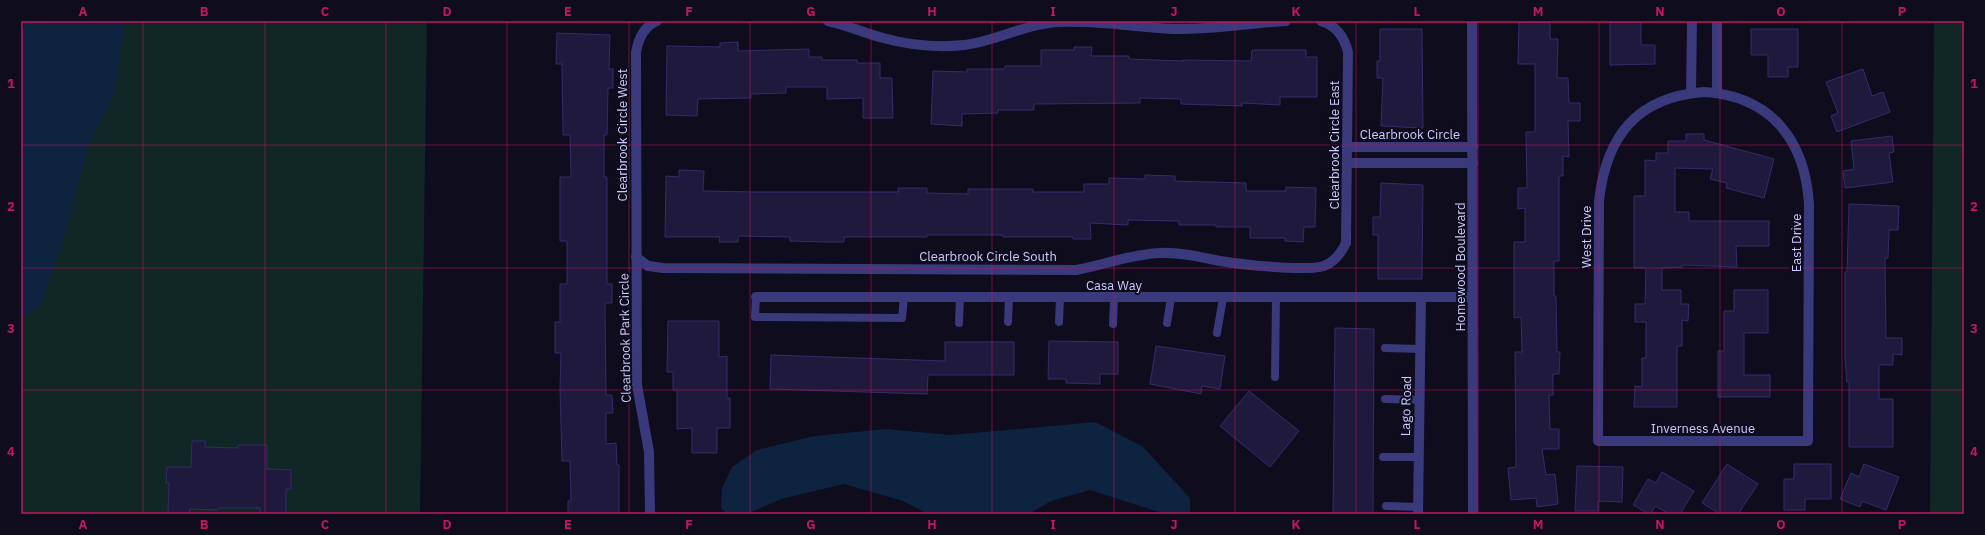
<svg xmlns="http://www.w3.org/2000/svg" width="1985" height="535" viewBox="0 0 1985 535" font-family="'IBM Plex Sans',sans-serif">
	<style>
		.green { fill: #102725 }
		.water { fill: #0d2340 }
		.building { fill: #1f193d; stroke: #352c69 }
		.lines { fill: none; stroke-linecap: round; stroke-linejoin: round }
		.service { stroke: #39397b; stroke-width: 8 }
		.minor { stroke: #39397b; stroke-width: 10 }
		.tertiary { stroke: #39397b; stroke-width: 10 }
		.grid { fill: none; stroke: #c2185b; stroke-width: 1; stroke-opacity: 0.55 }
		.labels { text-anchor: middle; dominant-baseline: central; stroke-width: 4; stroke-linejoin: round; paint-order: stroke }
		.street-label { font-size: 13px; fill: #cdcafd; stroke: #0e0c1d }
		.neatline { fill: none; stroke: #c2185b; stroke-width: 1.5 }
		.grid-label { font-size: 13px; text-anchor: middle; font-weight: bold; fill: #c2185b }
	</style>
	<rect width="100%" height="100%" fill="#0e0c1d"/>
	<g class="green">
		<path d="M25,21h402l-7,493h-399v-471z"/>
		<path d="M1934,21h30v493h-34z"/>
	</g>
	<g class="water">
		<path d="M25,21h100l-11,75 -25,47 -29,108 -19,53 -20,16v-277z"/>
		<path d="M1095,422l47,24 48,52v16h-25l-75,-24 -39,11 -22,13h-101l-25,-13 -59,-17 -63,15 -34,15h-20l-6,-6 1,-20 10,-21 25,-17 57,-14 72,-7 65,6z"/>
	</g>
	<g class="building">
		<path d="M1519,22l31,1v16h8l-1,39h11l1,25h11v18h-12l1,36 -6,-1v20h-4v85h-5v35h2l1,56h3l-1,22h-6v21h-4l1,34h9v20h-17l4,26 9,-1 3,30 -21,3 -1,-9 -25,2 -3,-32 8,-1 -1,-115h7l-1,-35 -7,1v-76h11v-34l-7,1v-21h9l-1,-56h9v-68h-17z"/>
		<path d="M1610,22h31v23h14v19l-45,1z"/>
		<path d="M1380,29h42l1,99 -42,-2 2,-48h-6v-17h3z"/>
		<path d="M1751,29h47v38h-10v10h-20v-22h-17z"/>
		<path d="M557,33l53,2 -1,34h4v19h-5l-1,47h-3v42h3v107h5v19h-7l1,92h6l1,18h-7v31l10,-1 1,22h2v49h-51v-13h3l-1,-40h-8l-2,-72 1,-36h-6v-31h5v-38h7v-43h-7v-64h11l-1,-42h-7l-1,-71h-6z"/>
		<path d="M738,42v9l71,-2v8h13v3h35v3h23v15h12l1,40h-30v-20l-36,1v-12h-41v6l-35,1v4l-53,1 -1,17 -31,-1 1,-69 53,1v-4z"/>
		<path d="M1074,47h18l-1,9h38v3l54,2v-1l68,1 1,-11h54v7h11v40h-37v8l-38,-2v3l-61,-2v-5l-41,-1v5l-106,1v6h-36v3l-36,1v12l-31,-2 2,-53 34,1v-3h38v-3h36v-16h33z"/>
		<path d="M1863,69l9,27 11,-4 7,20 -53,20 -6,-16 7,-3 -12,-31z"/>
		<path d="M1686,134h18v6l70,19 -10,39 -38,-10 1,-5 -17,-4 3,-10 -38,-1v44h14v9h80v25h-33l1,21 -55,-2v2l-20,1v22h19v14h8l-1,17 -6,-1v26h-5v61h-43l1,-21 7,1v-29h4v-36h-11v-18h10l1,-36h-12v-72h11v-36l11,1v-8h12v-12h18z"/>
		<path d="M1892,136l2,16 -5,1 4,29 -48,6 -2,-17 11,-2 -3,-28z"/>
		<path d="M679,170l25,1 -1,20 52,1h143v-4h29v5l41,1v-5h65v3h51v-8h25v-6l36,1v-4l30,1v5l71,2v8h40v-4l30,1 -1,39h-11l-1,15 -18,-1v-3h-35v-11h-34v-2h-37v-4l-51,-1v5l-38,-2 1,16h-18v-2h-70v-2h-76v2h-83v5h-18l-36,-1v-4l-52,-1v6h-19l1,-5h-55l1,-61 13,1z"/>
		<path d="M1381,183l42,2 -1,94h-44v-44h-5v-18h7z"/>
		<path d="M1849,204l50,2 -1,24h-9l-1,28h-3l1,80h16v17l-9,-1v11h-14v34h14v48h-44v-65h-2l-2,-23v-87h2z"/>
		<path d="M1734,290h34v43h-24v42h26v22h-52v-46h6v-40h10z"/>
		<path d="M668,321h51v36l8,-1v42h3v30h-13v25h-25v-25l-15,1v-39h-4v-18h-6z"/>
		<path d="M1335,328l39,1 -1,185h-40z"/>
		<path d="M1049,341l69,1v32h-18v10l-34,-1v-4h-18z"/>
		<path d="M945,342h69v33h-86l-1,19 -157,-5 1,-34 174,6z"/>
		<path d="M1156,346l69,10 -5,33 -18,-3 -1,8 -51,-10z"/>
		<path d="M1249,391l50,40 -29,36 -50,-41z"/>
		<path d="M192,441h13v6l33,1v-3h29v24l24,1v19h-5v25l-26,-1v-5h-42v2l-28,-1 -1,5h-21l1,-31h-3l1,-16h24z"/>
		<path d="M1727,464l31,20 -20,30h-18l-18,-11z"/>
		<path d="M1794,464h37v35h-26v11h-21v-31h10z"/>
		<path d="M1864,464l35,13 -13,33 -24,-9 -2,6 -20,-8 11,-26 8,4z"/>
		<path d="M1577,466l46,1 -1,35 -24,-1v10h-23z"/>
		<path d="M1662,472l32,19 -14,23h-11l-14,-8 -4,8h-2l-16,-9 15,-26 8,4z"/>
	</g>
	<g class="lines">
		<g class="service">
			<path d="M756,297l-1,20 147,1 2,-21"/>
			<path d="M1008,322l1,-25"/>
			<path d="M1059,322l1,-24"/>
			<path d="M959,323l1,-26"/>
			<path d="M1167,323l4,-25"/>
			<path d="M1113,324l1,-26"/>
			<path d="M1217,333l6,-35"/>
			<path d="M1385,348l35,1"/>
			<path d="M1275,377l1,-79"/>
			<path d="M1385,399l34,1"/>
			<path d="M1383,457h36"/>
			<path d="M1386,506l33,1"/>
		</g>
		<g class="minor">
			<path d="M828,21c19,4 36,12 55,17 26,7 54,10 81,7 33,-4 63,-22 96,-23 37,-2 74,5 112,7 38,1 76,-6 114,-8"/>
			<path d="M1704,92c67,4 101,48 105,112l-1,237h-210l1,-240c7,-64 37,-104 105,-109z"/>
			<path d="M1691,93l1,-72"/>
			<path d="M1717,93v-72"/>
			<path d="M1348,147h125"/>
			<path d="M1348,163h125"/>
			<path d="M636,257l12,9 15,2 413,2c28,-5 55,-16 84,-17 20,-1 40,4 60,8 24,4 49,6 73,7 10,0 21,1 31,-2 11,-4 17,-13 22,-23l2,-191c-4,-15 -11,-26 -27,-31"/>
			<path d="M756,297h716"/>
			<path d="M650,514l-1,-62 -12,-67 -1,-332c2,-14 7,-26 21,-32"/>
			<path d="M1418,514l3,-216"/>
		</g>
		<path class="tertiary" d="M1472,21l1,493"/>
	</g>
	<path class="grid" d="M143,21v493M265,21v493M386,21v493M507,21v493M629,21v493M750,21v493M871,21v493M992,21v493M1114,21v493M1235,21v493M1356,21v493M1478,21v493M1599,21v493M1720,21v493M1842,21v493M21,145h1943M21,268h1943M21,390h1943"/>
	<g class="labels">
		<g class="street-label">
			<text x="1410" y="134">Clearbrook Circle</text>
			<text transform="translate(622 135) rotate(-90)">Clearbrook Circle West</text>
			<text transform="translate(1334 145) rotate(-90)">Clearbrook Circle East</text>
			<text transform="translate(1586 237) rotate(-90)">West Drive</text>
			<text transform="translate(1796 243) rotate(-90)">East Drive</text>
			<text x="988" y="256">Clearbrook Circle South</text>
			<text transform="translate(1460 267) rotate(-90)">Homewood Boulevard</text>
			<text x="1114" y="285">Casa Way</text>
			<text transform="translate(625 338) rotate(-91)">Clearbrook Park Circle</text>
			<text transform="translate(1406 406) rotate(-89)">Lago Road</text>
			<text x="1703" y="428">Inverness Avenue</text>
		</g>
	</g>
	<rect width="1985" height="535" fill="none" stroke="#0e0c1d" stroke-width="44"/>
	<rect x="22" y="22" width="1941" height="491" class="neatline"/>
	<g class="grid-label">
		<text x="83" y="16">A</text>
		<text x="204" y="16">B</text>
		<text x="325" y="16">C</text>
		<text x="447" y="16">D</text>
		<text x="568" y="16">E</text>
		<text x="689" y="16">F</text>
		<text x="811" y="16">G</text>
		<text x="932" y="16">H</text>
		<text x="1053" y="16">I</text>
		<text x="1174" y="16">J</text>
		<text x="1296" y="16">K</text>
		<text x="1417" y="16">L</text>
		<text x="1538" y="16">M</text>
		<text x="1660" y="16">N</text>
		<text x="1781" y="16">O</text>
		<text x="1902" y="16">P</text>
		<text x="11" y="88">1</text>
		<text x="1974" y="88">1</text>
		<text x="11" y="211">2</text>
		<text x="1974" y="211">2</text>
		<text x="11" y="333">3</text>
		<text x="1974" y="333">3</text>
		<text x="11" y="456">4</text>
		<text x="1974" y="456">4</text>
		<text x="83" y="529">A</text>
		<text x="204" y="529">B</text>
		<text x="325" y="529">C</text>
		<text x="447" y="529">D</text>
		<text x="568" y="529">E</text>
		<text x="689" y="529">F</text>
		<text x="811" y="529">G</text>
		<text x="932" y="529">H</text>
		<text x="1053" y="529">I</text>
		<text x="1174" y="529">J</text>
		<text x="1296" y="529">K</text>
		<text x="1417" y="529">L</text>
		<text x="1538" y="529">M</text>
		<text x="1660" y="529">N</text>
		<text x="1781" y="529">O</text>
		<text x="1902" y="529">P</text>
	</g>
</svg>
